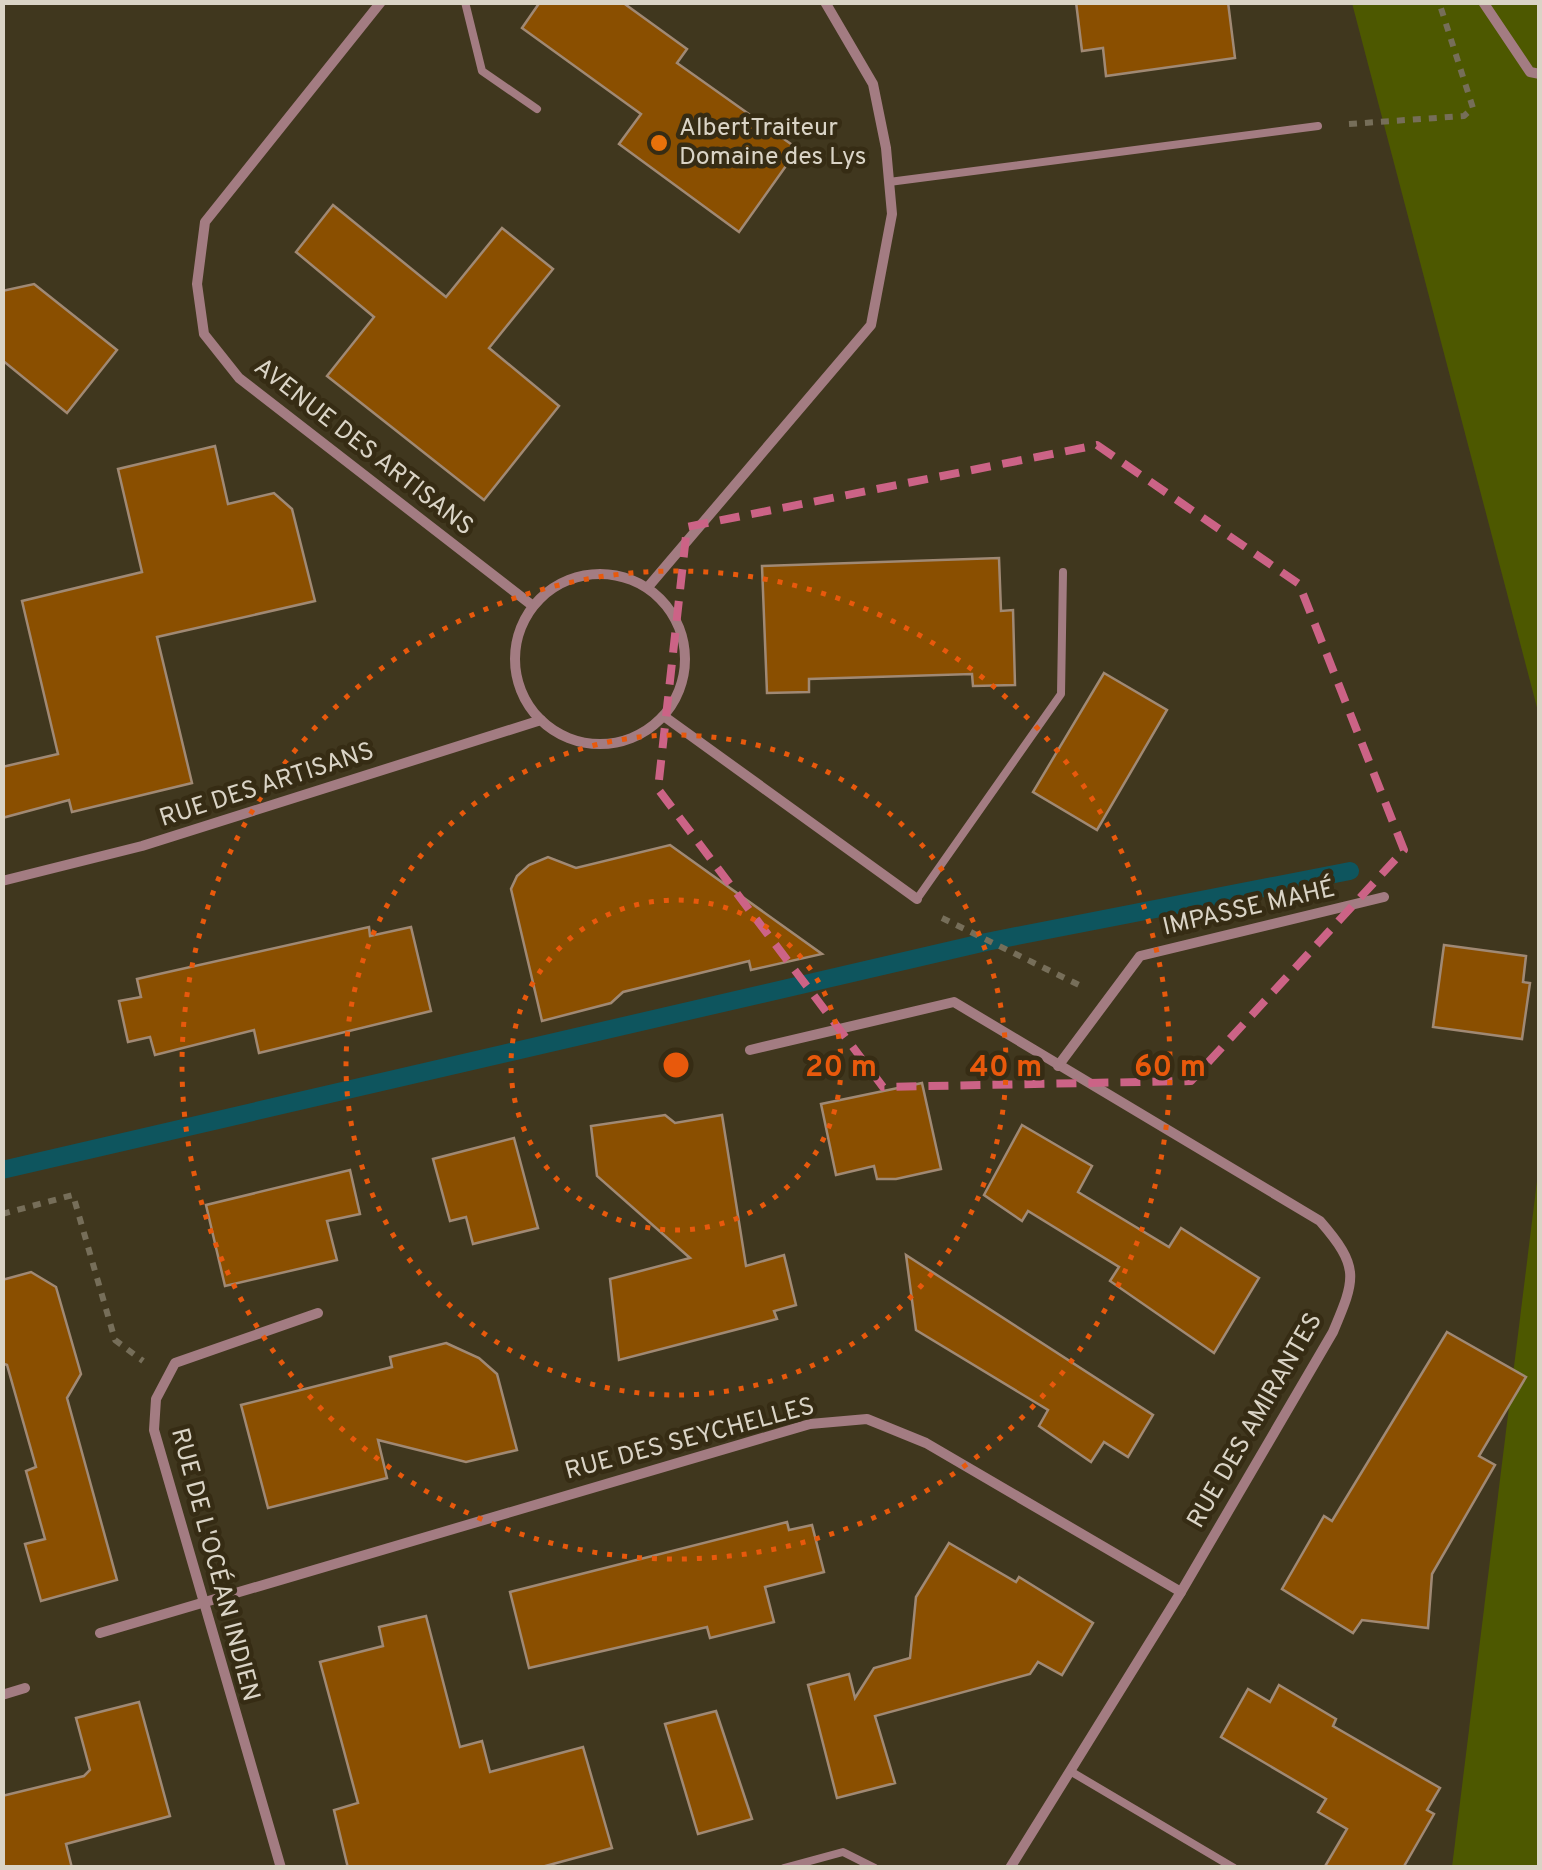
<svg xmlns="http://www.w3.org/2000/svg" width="1542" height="1870" viewBox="0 0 1542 1870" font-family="Overpass,sans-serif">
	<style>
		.green { fill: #4d5800 }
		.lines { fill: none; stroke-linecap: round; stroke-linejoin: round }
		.stream { stroke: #0e555e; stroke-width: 18 }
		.building { fill: #8a4f00; stroke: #a08974; stroke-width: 2.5 }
		.path { stroke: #766e59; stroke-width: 6; stroke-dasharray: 8 8; stroke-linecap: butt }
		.lane { stroke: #a37c82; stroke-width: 8 }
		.street { stroke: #a37c82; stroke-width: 10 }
		.marked { fill: none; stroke: #cc6386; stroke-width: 8; stroke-dasharray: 20 12; stroke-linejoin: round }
		.ring { fill: none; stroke: #e8590c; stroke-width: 5; stroke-dasharray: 5 10 }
		.food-dot { fill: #e8710a; stroke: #362c14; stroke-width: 4 }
		.labels { text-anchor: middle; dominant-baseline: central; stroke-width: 9; stroke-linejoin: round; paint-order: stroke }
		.poi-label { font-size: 25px; fill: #dad4c6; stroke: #362c14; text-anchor: start }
		.street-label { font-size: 25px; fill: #dad4c6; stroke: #362c14 }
		.centre { fill: #e8590c; stroke: #362c14; stroke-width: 5 }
		.ring-label { font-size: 30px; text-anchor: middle; font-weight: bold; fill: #e8590c; stroke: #362c14; stroke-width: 9; stroke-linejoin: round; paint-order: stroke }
	</style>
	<rect width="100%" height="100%" fill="#40371e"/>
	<g class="green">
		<path d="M1352,3h187v712z"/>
		<path d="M1539,1165v702h-87z"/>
	</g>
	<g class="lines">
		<path class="stream" d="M2,1170l984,-228 364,-71"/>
	</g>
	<g class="building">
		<path d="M540,2h82l65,47 -10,14 121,86 -59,83 -120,-88 22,-30 -119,-86z"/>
		<path d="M1076,2h152l7,56 -129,18 -3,-28 -21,3z"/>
		<path d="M333,205l113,92 56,-69 51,41 -64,79 70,58 -75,94 -157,-124 47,-59 -78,-65z"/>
		<path d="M34,284l83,66 -50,63 -65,-53v-69z"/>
		<path d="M215,446l13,58 46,-11 18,16 23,92 -158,36 35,146 -120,29 -3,-12 -67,18v-51l56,-13 -36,-153 120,-29 -24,-103z"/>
		<path d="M999,558l2,53 12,-1 2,75 -42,1 -1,-12 -163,5v13l-42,1 -5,-127z"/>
		<path d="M1104,673l63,37 -70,120 -64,-38z"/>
		<path d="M670,845l152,109 -71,16 -2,-9 -126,31 -12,11 -69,18 -31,-132 6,-13 12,-11 19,-8 28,11z"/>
		<path d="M369,927l1,9 41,-9 20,84 -172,42 -5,-23 -99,25 -5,-18 -22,5 -9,-41 22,-4 -4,-18z"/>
		<path d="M1444,945l82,11 -3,26 7,1 -8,56 -89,-12z"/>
		<path d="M922,1083l19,86 -45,10h-19l-3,-13 -38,9 -15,-71z"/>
		<path d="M665,1115l10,8 47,-8 24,151 38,-11 12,50 -22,6 3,8 -158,41 -9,-81 80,-21 -93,-82 -6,-50z"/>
		<path d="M1022,1125l70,41 -14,26 91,55 12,-19 78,50 -45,75 -104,-72 9,-14 -91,-56 -6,10 -38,-26z"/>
		<path d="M514,1138l24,90 -65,16 -7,-27 -16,4 -17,-62z"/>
		<path d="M350,1170l10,44 -33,7 10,39 -112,26 -19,-81z"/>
		<path d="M906,1255l247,160 -25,42 -24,-15 -13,20 -52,-36 9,-16 -132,-80z"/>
		<path d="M31,1272l25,15 25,87 -14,24 50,182 -76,21 -16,-57 20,-5 -19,-68 10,-4 -29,-102 -5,-2v-83z"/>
		<path d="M1447,1332l79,45 -47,79 16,9 -63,109 -4,54 -66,-8 -9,13 -71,-44 42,-73 8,5z"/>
		<path d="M446,1343l33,15 18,16 20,76 -51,12 -88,-22 9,38 -119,30 -27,-103 151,-38 -2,-10z"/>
		<path d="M787,1522l2,8 23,-5 12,47 -59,15 9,35 -64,16 -3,-11 -178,41 -19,-76z"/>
		<path d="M949,1543l67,39 3,-5 74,46 -31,52 -24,-13 -8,12 -155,42 20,67 -58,15 -29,-113 41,-11 6,24 19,-30 36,-10 6,-61z"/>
		<path d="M426,1616l34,131 22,-6 8,31 93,-25 29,101 -74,20h-190l-14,-58 24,-7 -38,-141 63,-16 -4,-19z"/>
		<path d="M1279,1685l57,34 -3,7 107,62 -13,22 7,4 -31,54h-79l23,-39 -29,-17 8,-13 -105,-62 27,-48 22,13z"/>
		<path d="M139,1702l31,114 -104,28 6,24h-70v-72l82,-20 6,-6 -14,-52z"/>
		<path d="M716,1711l36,108 -54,15 -33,-110z"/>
	</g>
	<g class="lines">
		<g class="path">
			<path d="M1349,124l115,-8 9,-8 -34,-106"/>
			<path d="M942,918l137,67"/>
			<path d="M2,1214l71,-19 42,145 28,21"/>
		</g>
		<g class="lane">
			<path d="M465,2l17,69 55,38"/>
			<path d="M889,182l429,-56"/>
			<path d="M917,899l144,-205 2,-122"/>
			<path d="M1070,1771l164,97"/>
			<path d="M784,1868l59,-16 32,16"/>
		</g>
		<g class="street">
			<path d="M381,2l-176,220 -8,62 7,50 35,44 294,228"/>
			<path d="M1483,2l47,70 10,2"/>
			<circle cx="600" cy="659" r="85"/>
			<path d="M648,587l223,-262 21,-111 -6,-66 -13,-64 -48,-82"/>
			<path d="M665,717l252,182"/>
			<path d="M2,881l140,-35 399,-126"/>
			<path d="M750,1050l204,-48 366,219c40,46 36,57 13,111l-152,260"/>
			<path d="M1058,1066l82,-110 244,-59"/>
			<path d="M100,1633l710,-209 57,-5 59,24 255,149 -171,276"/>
			<path d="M2,1695l23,-7"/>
			<path d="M281,1868l-127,-438 2,-31 19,-36 143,-50"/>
		</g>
	</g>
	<path class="marked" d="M1097,445l202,139 105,266 -213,231 -308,6 -225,-298 29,-262z"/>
	<g class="ring">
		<circle cx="676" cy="1065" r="165"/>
		<circle cx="676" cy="1065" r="330"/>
		<circle cx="676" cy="1065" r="494"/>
	</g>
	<circle class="food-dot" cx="659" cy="143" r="10"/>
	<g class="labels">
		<g class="poi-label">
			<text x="679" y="129">AlbertTraiteur<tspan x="679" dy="29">Domaine des Lys</tspan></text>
		</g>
		<g class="street-label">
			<text transform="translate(363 448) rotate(38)">AVENUE DES ARTISANS</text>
			<text transform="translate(267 786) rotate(-18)">RUE DES ARTISANS</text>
			<text transform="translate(1249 909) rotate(-13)">IMPASSE MAHÉ</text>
			<text transform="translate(1256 1421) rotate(-60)">RUE DES AMIRANTES</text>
			<text transform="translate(690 1440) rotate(-15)">RUE DES SEYCHELLES</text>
			<text transform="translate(214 1565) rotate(75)">RUE DE L'OCÉAN INDIEN</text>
		</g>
	</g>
	<circle cx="676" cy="1065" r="15" class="centre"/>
	<g class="ring-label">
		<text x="841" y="1076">20 m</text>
		<text x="1006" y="1076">40 m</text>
		<text x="1170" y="1076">60 m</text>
	</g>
	<rect width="1542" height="1870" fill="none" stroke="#dad4c6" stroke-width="10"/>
</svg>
